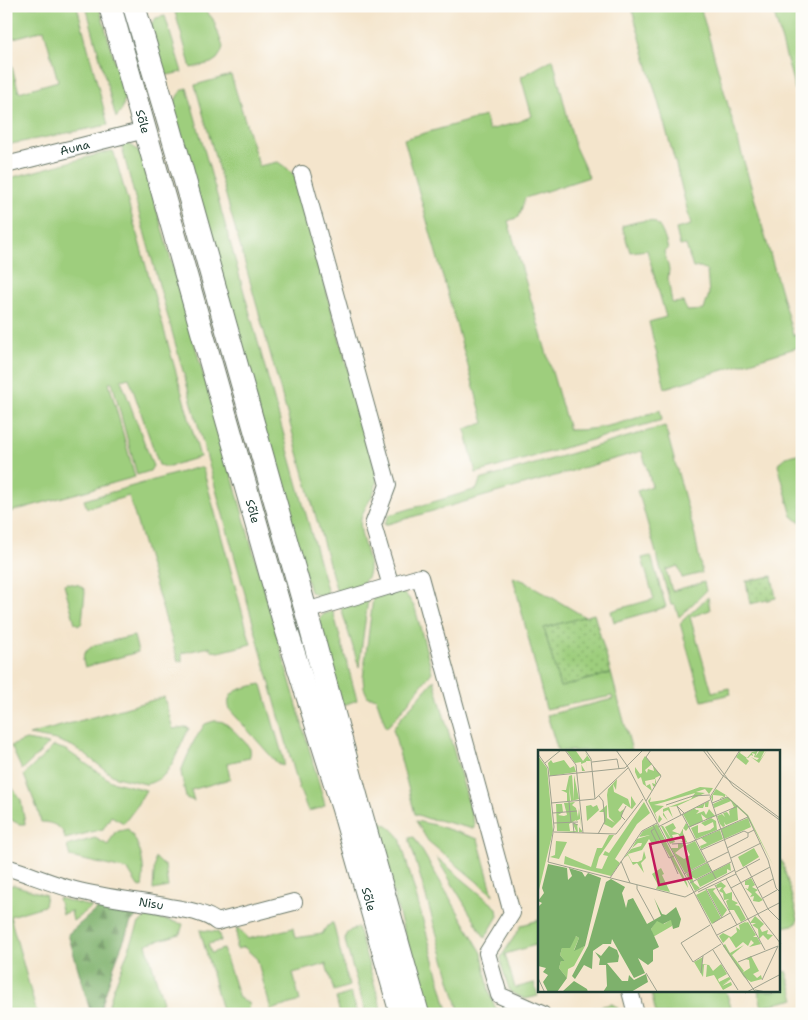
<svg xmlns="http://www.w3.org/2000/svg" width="808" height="1020" viewBox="0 0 808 1020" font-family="'Shantell Sans',sans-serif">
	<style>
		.green { fill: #9ece7d; stroke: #5e8658 }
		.forest { fill: url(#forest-firs); stroke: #4e7750 }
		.park { fill: url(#park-dots); stroke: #5e8658 }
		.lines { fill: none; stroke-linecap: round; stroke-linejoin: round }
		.minor-casing { stroke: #6a7869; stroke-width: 18 }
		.secondary-casing { stroke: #6a7869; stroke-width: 24 }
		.minor { stroke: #fff; stroke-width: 16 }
		.secondary { stroke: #fff; stroke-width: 22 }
		.labels { text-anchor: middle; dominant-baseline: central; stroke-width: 4; stroke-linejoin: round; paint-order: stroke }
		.street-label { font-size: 12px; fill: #1f3d34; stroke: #fdfcf7 }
		.inset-road { fill: none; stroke: #9fa28f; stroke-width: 1 }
		.view { fill: #c2185b; fill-opacity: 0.15; stroke: #c2185b; stroke-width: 2.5 }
		.inset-edge { fill: none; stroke: #1f3d34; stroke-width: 2.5 }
	</style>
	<defs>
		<pattern id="forest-firs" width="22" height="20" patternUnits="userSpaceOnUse" patternTransform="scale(1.25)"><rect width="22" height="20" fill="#7eb16c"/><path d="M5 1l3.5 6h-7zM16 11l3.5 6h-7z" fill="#67915a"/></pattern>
		<pattern id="park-dots" width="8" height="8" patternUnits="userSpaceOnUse" patternTransform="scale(1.25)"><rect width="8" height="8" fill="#9ece7d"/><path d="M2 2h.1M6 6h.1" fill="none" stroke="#80a867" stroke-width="1.8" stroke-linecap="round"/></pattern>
	</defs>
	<rect width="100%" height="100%" fill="#fdfcf7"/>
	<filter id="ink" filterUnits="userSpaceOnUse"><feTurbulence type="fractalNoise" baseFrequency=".02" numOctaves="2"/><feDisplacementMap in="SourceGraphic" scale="10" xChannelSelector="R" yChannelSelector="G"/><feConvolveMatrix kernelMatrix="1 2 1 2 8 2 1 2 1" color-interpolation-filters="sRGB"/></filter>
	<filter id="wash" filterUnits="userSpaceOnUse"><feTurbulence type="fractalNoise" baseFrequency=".0096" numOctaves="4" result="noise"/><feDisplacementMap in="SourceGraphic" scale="20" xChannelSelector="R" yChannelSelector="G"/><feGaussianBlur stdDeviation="1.12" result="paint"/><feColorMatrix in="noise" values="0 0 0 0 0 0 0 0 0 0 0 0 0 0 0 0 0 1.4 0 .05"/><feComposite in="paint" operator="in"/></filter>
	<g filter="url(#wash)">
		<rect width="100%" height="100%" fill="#f4e5cc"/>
		<g class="green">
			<path d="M6,6h71l31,119 -102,20v-99l13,46 39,-11 -14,-51 -38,10z"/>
			<path d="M86,6h13l26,91 -3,13 -6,8z"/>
			<path d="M631,6h69l93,329 9,-2v13l-137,42 -16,-66 17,-5 -19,-67 -17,2 -8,-26c31,-9 37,-10 46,23l-4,2 5,18 -1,10 4,24 11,-1 4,9 17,-1 5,-16 -2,-23 -6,-4 -8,1 -7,-23 -6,1 -4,-17 15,-4 -15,-60z"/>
			<path d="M772,6h30v108z"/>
			<path d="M196,8l10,3 7,8 10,28 -2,6 -4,6 -6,4 -20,5 -16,-56z"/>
			<path d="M165,16l17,56 -14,3h-3l-15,-50 6,-7z"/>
			<path d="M553,59l22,88 14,30 -64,21 -6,19 -11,4 61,209c32,1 62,-10 91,-20l2,10 -186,53 -11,-44 19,-6 -80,-284 81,-23 4,14 27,-7 16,-7 -11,-39z"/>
			<path d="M231,75l28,91 19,-4 10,7 7,7 81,296c4,21 -11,30 -15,47 -4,18 14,44 6,58 -5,11 -19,12 -30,15l-142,-507z"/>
			<path d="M187,88l141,505 -10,2 -8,-3 -137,-484c2,-8 5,-17 14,-20z"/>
			<path d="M123,142c7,2 13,6 18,12l184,651 -4,3 -13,3 -9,-23 -160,-575 -18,-69z"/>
			<path d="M111,151h2l1,2 86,304 -34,10 -7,-2 -30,-87 -8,2 32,86 -3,5 -13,4 -25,-93 -3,1 26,94 -129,36v-334z"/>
			<path d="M665,426l30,109 7,38 -20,5 -4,-12 -12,4 6,21 32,-9 2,9 -27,26 -4,-12h-4l-30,-104 -4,-10 15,-5 -10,-35 -258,74 5,-10 88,-26 3,-9z"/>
			<path d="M802,453v68h-4l-6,-5 -14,-51c4,-9 15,-10 24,-12z"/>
			<path d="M199,467l4,2 48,175 -32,8 -7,-1 -2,-4 -24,5 -4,1v8h-4l-49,-165 -42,12 -3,-8z"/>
			<path d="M651,556l15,51 -52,15 -3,-11 43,-12 -12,-41z"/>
			<path d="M513,577l11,4 61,36 -41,11 16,59 51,-14 21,78h-74l-11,-36 66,-16 -1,-3 -66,13z"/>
			<path d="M67,583l12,2 5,4 1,3 -3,30 -1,2 -2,1 -4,-2 -11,-39z"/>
			<path d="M398,592l5,1 5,4 7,11 17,64 -34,43 -9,10 -3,2 -10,-29 -3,-1h-5l-4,-9 -1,-10 10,-80z"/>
			<path d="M708,597l2,13 -20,7 22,75 17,-4 2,6 -29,7 -22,-78z"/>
			<path d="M368,600l-9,67 -18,-59z"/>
			<path d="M333,611l24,89 -16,6 -22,-87 5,-5z"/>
			<path d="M134,636l4,16 -53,15 -2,-6 1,-8 10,-8z"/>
			<path d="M434,680l40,143v5l-1,1 -35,-9 -9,-1 -14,-5 -22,-85 7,-10z"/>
			<path d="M261,684l1,1 22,76 -1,5 -6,-3 -47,-53c-7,-21 15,-22 31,-26z"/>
			<path d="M164,697l9,32 12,-2 4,1c-7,14 -15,36 -25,47 -4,4 -12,8 -18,9l-30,-7 -4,-2 -29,-22 -11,-7 -16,-6 -27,-5z"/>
			<path d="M214,721c4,0 6,0 9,1 5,2 25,22 27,27 1,4 0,6 -1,9l-22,5 3,16 -39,11 3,11 -8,-3 -5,-26 3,-8 10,-23 11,-17z"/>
			<path d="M26,740l23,4 -27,26 -11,-24z"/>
			<path d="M54,746l12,4 45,31 35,9 -12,20 -10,13 -13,-7 -8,13 -38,10c-1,-12 -13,-17 -24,-17l-3,-11 -14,-36z"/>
			<path d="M9,783l12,17 4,24h-6l-13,-7v-30z"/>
			<path d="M372,818c10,2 22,11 28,20l49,176h-22z"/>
			<path d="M416,821l19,4 43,14 15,56 -65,-54z"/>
			<path d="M128,829c13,16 18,38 14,58l-4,-1 -10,-16 -58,-13 -3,-11 28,-8 13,7 7,-13z"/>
			<path d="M414,837l68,116 7,38 6,16 9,7h-44l-51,-176z"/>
			<path d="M155,857l8,8 2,1 3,21 -15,3z"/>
			<path d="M436,857l61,51 1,8 -13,22z"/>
			<path d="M779,861h3l16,58 -2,5 -17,4z"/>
			<path d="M14,885l32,10 -2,11 -34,10 27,98h-31v-128z"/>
			<path d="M58,898l34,9 -19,14 -2,-10 -9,3z"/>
			<path d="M148,916l35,8 -3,10 -34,10 17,58 -12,9 -8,3h-37l7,-24 26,-67z"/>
			<path d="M539,920v24l-34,10 10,34 19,-5 4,13 -13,3 -15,-7 -8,-25 -1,-10 21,-32z"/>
			<path d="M331,923h2l7,28 9,35 -15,5 -8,-27 -33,9 7,28 -29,9 -14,-51 -13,-12 -7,2 -1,-2 1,-20 11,12 45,-11 2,10 27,-4 5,-8 3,-1z"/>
			<path d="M358,928l25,86h-17l-21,-73 1,-7 5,-4z"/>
			<path d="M200,930l18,2 3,9 -13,3 3,9 12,-4 16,49 8,4 2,3 -2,9h-24z"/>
			<path d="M786,971l9,28 -33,8 -4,-16h21v-18z"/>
			<path d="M651,991h75l7,23h-77z"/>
			<path d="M351,993l6,21h-17l-4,-16z"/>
			<path d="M612,1004l5,3 2,7h-52z"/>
		</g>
		<path class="forest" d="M98,908l40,6 -7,8 -17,44 -15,48h-8l-23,-80z"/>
		<g class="park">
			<path d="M772,576l4,22 -26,6 -4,-23z"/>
			<path d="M594,614l17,59 -51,14 -16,-59z"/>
		</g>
	</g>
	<g filter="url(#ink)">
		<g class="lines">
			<g class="minor-casing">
				<g id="minor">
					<path id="s1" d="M6,165l139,-35"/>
					<path d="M302,174l86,311 -15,40 18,61"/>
					<path d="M306,611l114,-34 92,336 -25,40 12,42 43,19"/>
					<path id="s2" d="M6,867c24,7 46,17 69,23 31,8 64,11 95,17 15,3 35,5 47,15l77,-20"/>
					<path d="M630,991l6,23"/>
				</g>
			</g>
			<g class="secondary-casing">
				<g id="secondary">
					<path id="s3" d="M110,6l174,616 59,187 58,205"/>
					<path d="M134,6l35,118 137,487 53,195 59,208"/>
				</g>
			</g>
			<use href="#minor" class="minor"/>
			<use href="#secondary" class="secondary"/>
		</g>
	</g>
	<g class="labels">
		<g class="street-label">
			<text stroke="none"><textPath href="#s3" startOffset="120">Sõle</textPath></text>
			<text stroke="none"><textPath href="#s1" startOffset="71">Auna</textPath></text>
			<text stroke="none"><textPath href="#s3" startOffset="525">Sõle</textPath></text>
			<text stroke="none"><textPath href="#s3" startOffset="930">Sõle</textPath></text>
			<text stroke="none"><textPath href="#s2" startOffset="150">Nisu</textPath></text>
		</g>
	</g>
	<g transform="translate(538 750)">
		<rect width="242" height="242" fill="#f4e5cc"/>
		<path d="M28,0h14l-4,1 7,10 4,-5 -2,-4 6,9h-5l1,10 -1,-9 -5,2 4,7h-3l-1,-9 -6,1zM203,0l-1,3 7,5 5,-6 5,-1 -1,-1h2l-3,7 5,-7h5l-5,10 7,-10 -8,13 -8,-6 6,3 2,-2 -5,-1 1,-3 -3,-1 1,3 -2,-1 -3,3h-2l3,3 -3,4 -10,-8zM107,6l7,8 -7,6 2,3 1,-4 6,2 -1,-5 8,9 -6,3 1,4 -1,5 -2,-1 -1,-3 3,1v-5l-10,2 1,5 4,-2 2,7 -9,-7 -2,-7 -3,2 -3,-7v-5l5,7 2,-1v-12zM13,10l2,3 11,-3 6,8 4,-2 2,6 -26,4 -2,-13zM34,25l2,25v-25l5,24 -8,2 -2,-16 1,16h-3v-8l-6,-3h5l3,-14zM79,29l-1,11 -3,-6 1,8 14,7 3,9v-12l5,8 -4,5 -9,-6 -5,7 2,2 4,-3 -3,10 -9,9 -8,-4v-12h-5l8,-7v13l8,5 -6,-6 -2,-22 1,-6zM162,37l13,1 -4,6 -4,-5 -9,3 9,1 -28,13 -8,1 4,11 -5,-8 -5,2 5,9 -5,-6v-6l28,-10 4,-6 -41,12 10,1 -9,7 3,8 1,-6 3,4 -3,4 -11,-22 3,-4 -1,5 14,-2zM178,39l10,6 22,20 25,50 -26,-49 -10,-9 1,13 -12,5 -2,-3 1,4 -2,1 -3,-3 -3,-8 5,-2 3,3 -2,-4 4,-1 3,4 -1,-5 5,-4 -3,-6 -17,7 -1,-4 15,-7 -3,-2v2l-6,2 5,-3 -11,-1v7l-2,-5zM171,51l-1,6h-3v-4l-2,5h-8l1,2h2l1,1 -3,3 8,-3 2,4 3,-6 6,7 -8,3 -6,-5 2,7 -13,6 -7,-13zM37,52l-3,3 4,3 2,9 1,-9 3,24h-3v-5l3,4 -2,-12 -4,2 -2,-9 2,8 -7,4 1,7h6l-3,-7h4l1,8 -21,-1 -1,-27h6l1,8 -5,3 6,1 3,-1 -3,-12zM173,68l5,3 1,9 -21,9 -5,-11 7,-3v8l12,-3 4,-3 -1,-5 -8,4 -4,-3zM210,68l3,9 -27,12 -3,-10 12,-5 1,4 -1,-4zM135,73l3,5 -4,3 8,3 6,-11 3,4 -3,4 -3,-3v5l4,9h-7l3,-1 -5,-7 -6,1 3,7 -5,2 -9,-18h2l10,16 -8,-15zM119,74l30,59 1,5 -28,-48 -7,5 -4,-6 -7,11 -14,4 4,8h6l4,-2 2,-9 2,7 -5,5 3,10 -7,-10 -4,2 -5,-10 -4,3 7,-9 10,-3 1,-3h-4l-6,5 5,-9 13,-4 -11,2 4,-6zM182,80l3,9 -22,10 -1,-3 7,-3 -6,-5zM18,91l11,1 -8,17 -9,-2 5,-2zM157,91l11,21 -21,11 -14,-25h7v-5l7,2 -10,8 9,6 6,-4 -5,-9zM216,98l5,9 -16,10 -5,-10zM169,113l5,8 -16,8 -4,-2 2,6 6,5 -5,3 -9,-17zM192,113l1,8 -4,-2v4l-27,14 -3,-7zM123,118l3,6 -2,1 8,17 -14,-3 2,-4 -6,-11zM213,128l4,7 -3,2 6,3 -3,2 8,8 -4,2 -6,-1 1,-5 -4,1 2,-3 -7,-6 3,1 1,-4h-4v-4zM183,132l5,4 -3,3 3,5 6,-2v8l6,3 -3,2 4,1 7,13 -5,3 -7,-12h-5l-3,-9 3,-2 -5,1 -1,-7 -4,-2 3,-4 -5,1 -1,-3zM178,138l-3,3 14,19 -5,7 -15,-28zM168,140l15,28 -9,6 6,11 -22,-40zM217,166l9,8 -4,4 2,4 6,-2 -1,4 6,1 -5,5 -5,-5 -4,4 -1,-10 -6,-4 4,-2h-6zM134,169v7l-19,11 -2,-8 6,-9 7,4zM209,171l-2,2 3,-1 8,13 -3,2h4l4,7 -12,3 5,-4 -3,-3 -3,6 -5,-4 -7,6 -7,-11 -6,6 -4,-7 4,-3 8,4 6,-5 -1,-5 4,3 -1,-5zM38,186l3,2 -5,12 11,-4 -11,20 -6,3 -1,9 -8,-10 2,-7h4l-5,-6 2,-7zM187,194l5,9 14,-8 -12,10 12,16 -2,2 8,-5 -1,-8 -4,-1 6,-3 8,15 -6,3 4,4 4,-3 1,4 -11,3 -7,-5 -21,-31zM165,207l-1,7 7,1 4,6 8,-7 6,10 -9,5 1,3 10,-5 2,2 -10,6 9,-5 -8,6 9,-4 1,3 -9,5 -9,-15 -8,2 1,-12h-3l-1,12 -9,-15z" fill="#9ece7d"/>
		<path d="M10,114l19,4 1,12 4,-4 -3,-8 13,4 3,5 3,-4 13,5 -16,68 -11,5 5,-13 -3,-2 -6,12h-8l-2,7 5,6h-4l-2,7 8,10 -10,14h-9l-5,-10 5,-7 -5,-3 3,-4 -8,-2v-59l4,-4 -4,-2 6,-8 -2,-5zM73,129l14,8 -3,6 4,15 2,-8 5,-2 14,26 14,-8 -7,-18 8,16 4,1 10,-8 5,12 -2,8 -6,2 -2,-9 -8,4 -6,-3 -6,8 8,18 -6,3v11l-5,4 -10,-7 7,15 -11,5 -22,-39 -1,5h-8l-10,7 -1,18 -8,-4 -9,14 -3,-3 16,-30 18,-64zM71,196l8,4 2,6 -1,6 -11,1 15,18h6l1,-6 5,5 12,-6 2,8 -17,10h-28l4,-6 -1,-21h-7l1,-6 -5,-7 6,4zM36,231l13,8 1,3 -25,-1z" fill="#7eb16c"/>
		<path d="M0,6l9,12 6,63 -15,63zM106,52l6,11 -13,11 -22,35 5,4 -9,13 -47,-12 1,-8 26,11 6,-19h5l7,-13h5l-15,22 -3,11 6,1 6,-13 -5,-1 2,-4 4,2zM53,55l2,2 4,-2 2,5 -12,11 -1,-15z" fill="#9ece7d"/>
		<path class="inset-road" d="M27,0l11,15 7,68M47,0l6,9 4,40M78,0l12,17 89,169 39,57M165,0l19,25 59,44M168,0l27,36 48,35M202,0l-30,47 26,77 23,42 22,28M0,4l10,14 6,59 -6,35 137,35 50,-27M54,12l25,-3 2,10M7,13l16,-13M11,26l76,-8 18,-18M108,51l15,-25 -15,-19 5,-7M31,52l2,20M13,53l44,-4 33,-31M174,53l15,-6 20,18 21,45 8,28 5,5M128,55l27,-9 17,-1M15,63l24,-2M144,64l34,65M143,65l-4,-9 7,7M87,70l-4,-4 5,-10M16,73l24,-1M115,75l16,33 5,-2M120,77l52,-27M151,77l49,-21M116,79l-3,2 6,12M16,82l62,2 27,-35M36,83l-1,-10 5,2M60,84l7,-13 -2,-20 -4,-5M134,94l17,-1 59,-26M189,98l21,-11v-4M163,100l43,-19 4,2 6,-3M133,108l7,16M193,108l30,-15M83,111l9,22M208,116l22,43 13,13M198,122l24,-13M146,124l44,-22M72,128l32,-47 15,-8M188,129l39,71M152,133l41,-21M99,135v4l17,31M177,135l22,40M193,138l39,-21M219,138l16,-9M168,139l16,29M160,142l38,-18M225,148l14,-8M175,173l17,-10M172,175l-29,18 12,19 28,-18M179,185l64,-33M175,200l25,40M200,212l40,-16M108,223l12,20M163,223l2,-17M0,228l7,15M224,230l16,-34M217,240l17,3M207,243l36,-19"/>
		<path class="view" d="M145,87l8,41 -32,7 -9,-41z"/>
		<rect width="242" height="242" class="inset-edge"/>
	</g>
	<rect width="808" height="1020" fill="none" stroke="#fdfcf7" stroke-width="25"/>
</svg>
